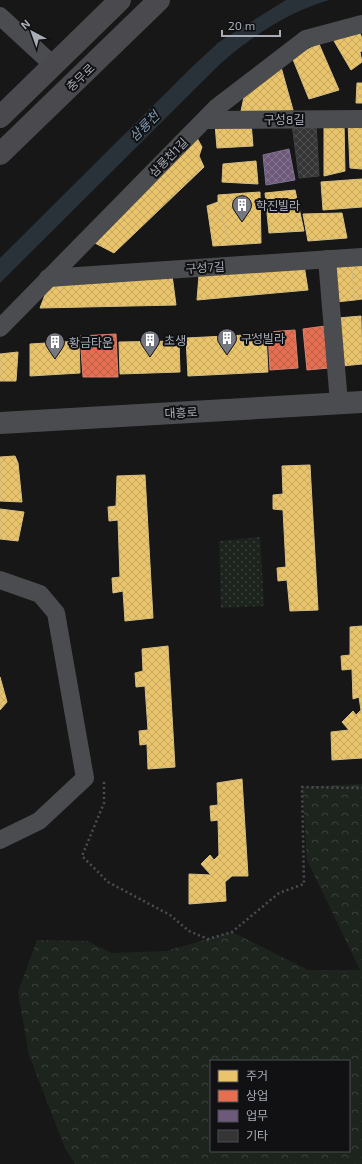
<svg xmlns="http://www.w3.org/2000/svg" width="362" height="1164" viewBox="0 0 362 1164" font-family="'Exo 2','Noto Sans KR',sans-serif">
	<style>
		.forest { fill: url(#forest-crowns); fill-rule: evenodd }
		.park { fill: url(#park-dots) }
		.water { fill: #2a3239 }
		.homes { fill: url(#homes-cross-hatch); stroke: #d6bd81 }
		.shops { fill: url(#shops-cross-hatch); stroke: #d48270 }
		.offices { fill: url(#offices-cross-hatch); stroke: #7f728d }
		.building { fill: url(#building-cross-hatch); stroke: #3f4043 }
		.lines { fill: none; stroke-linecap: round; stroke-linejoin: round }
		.path { stroke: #4d4e52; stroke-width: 2.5; stroke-dasharray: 2 3; stroke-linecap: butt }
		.minor { stroke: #4b4c50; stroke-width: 18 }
		.tertiary { stroke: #4b4c50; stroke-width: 22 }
		.secondary { stroke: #4a4a4e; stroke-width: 22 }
		.labels { text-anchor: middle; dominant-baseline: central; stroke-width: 4; stroke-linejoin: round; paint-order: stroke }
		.street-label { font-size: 12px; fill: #a8adb8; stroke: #111113 }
		.poi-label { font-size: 12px; fill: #a8adb8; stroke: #111113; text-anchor: start }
		.water-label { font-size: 13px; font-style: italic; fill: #7f9bb3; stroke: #111113 }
	</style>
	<defs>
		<pattern id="forest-crowns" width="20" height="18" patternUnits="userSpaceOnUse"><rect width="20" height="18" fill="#1d241e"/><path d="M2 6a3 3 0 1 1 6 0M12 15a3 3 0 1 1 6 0" fill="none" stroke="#3b413d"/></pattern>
		<pattern id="park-dots" width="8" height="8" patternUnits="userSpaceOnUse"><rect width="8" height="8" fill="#1d241e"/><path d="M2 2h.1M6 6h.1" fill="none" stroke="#3b413d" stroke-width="1.8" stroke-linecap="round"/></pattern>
		<pattern id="homes-cross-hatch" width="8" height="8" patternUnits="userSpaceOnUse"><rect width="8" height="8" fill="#e9c46a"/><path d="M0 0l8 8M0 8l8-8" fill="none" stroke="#c4a760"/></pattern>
		<pattern id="shops-cross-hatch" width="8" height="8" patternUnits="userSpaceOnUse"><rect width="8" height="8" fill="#e76f51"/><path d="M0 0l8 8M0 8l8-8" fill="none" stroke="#ba604a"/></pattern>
		<pattern id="offices-cross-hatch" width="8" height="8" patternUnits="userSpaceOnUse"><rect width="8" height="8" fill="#6d597a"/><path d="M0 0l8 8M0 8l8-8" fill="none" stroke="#857590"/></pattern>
		<pattern id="building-cross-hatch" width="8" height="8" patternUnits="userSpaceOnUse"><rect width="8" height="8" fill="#353536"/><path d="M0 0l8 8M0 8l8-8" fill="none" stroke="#4f5051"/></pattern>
	</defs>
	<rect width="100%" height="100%" fill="#171717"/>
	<path class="forest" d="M362,784v380h-287l-10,-16 -36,-93 -11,-63 19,-52 50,1 25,12 54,-2 66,-19 76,38h52l-53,-110 -5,-73zM211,1061h138v90h-138z"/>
	<path class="park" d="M260,537l4,69 -43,2 -2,-67z"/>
	<path class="water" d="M286,0h43c-41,12 -77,36 -109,64l-220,219v-25l193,-192 26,-24z"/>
	<g class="homes">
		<path d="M358,29l4,9v13l-2,1 2,10 -11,8 -17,-29z"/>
		<path d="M319,44l20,46 -30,9 -17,-42z"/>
		<path d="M281,67l12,43 -52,1 3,-14z"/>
		<path d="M357,83h5v20h-6z"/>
		<path d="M348,122h14v47l-12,-1z"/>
		<path d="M251,123l2,23 -36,2 -2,-24z"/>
		<path d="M344,123l1,48 -21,5v-52z"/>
		<path d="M197,138l5,9 -3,9 5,11 -90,86 -21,-11z"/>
		<path d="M256,161l2,23 -36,-2 1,-18z"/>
		<path d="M362,179v28l-39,3 -2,-28z"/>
		<path d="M295,190l9,41 -35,2 -4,-40z"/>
		<path d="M260,192l1,51 -31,2 -12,-43v-7z"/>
		<path d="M218,202l12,43 -17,1 -6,-40z"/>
		<path d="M342,213l5,25 -39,3 -5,-27z"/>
		<path d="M362,263v36l-7,1 -4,-36z"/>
		<path d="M351,264l4,36 -19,2 -4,-35z"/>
		<path d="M304,265l4,25 -111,10 2,-25z"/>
		<path d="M172,275l4,30 -136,3 8,-21z"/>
		<path d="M361,316l1,48 -20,2 -4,-48z"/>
		<path d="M266,334l2,38 -80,4 -2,-38z"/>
		<path d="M79,341l1,32 -50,3v-32z"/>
		<path d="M179,341l1,31 -60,2 -1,-32z"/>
		<path d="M18,352l-2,29h-16v-27z"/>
		<path d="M15,456l3,7 4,39 -22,-1v-44z"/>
		<path d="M310,465l8,145 -28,1 -3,-31 -9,1 -1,-13 9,-1 -3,-57 -10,-1v-14l10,-1 -1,-28z"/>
		<path d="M145,475l8,143 -28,3 -2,-30 -10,2 -1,-15 8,-1 -2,-57 -9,1 -1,-14 8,-1 1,-30z"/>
		<path d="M0,509l24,3 -6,29 -18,-2z"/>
		<path d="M362,626v132l-30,2 -1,-28 18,-2 -7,-8 11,-11 3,4 5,-5 -2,-13 -6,2 -1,-30 -10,1 -1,-14 9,-1v-28z"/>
		<path d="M168,646l7,121 -27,2 -1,-25 -7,1 -1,-14 9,-1 -3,-44 -9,1 -1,-14 8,-2 -1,-22z"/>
		<path d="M0,677l7,25 -7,8z"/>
		<path d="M242,779l6,97h-16l-7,6 1,19 -37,3v-30l22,1 -10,-11 9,-9 4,5 5,-5 -1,-35 -7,1 -1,-15 8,-1 -1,-22z"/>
	</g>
	<g class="shops">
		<path d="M325,326l4,42 -22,2 -4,-41z"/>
		<path d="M295,330l3,38 -28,2 -2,-38z"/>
		<path d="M116,334l2,43h-35l-3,-41z"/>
	</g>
	<path class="offices" d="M289,149l6,31 -29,5 -3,-30z"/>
	<path class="building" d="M316,122l3,54 -20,2 -7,-54z"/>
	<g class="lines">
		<path class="path" d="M104,782v21l-22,53 26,26 62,33 19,16 19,8 24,-7 47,-39 25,-9 -2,-97 60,1"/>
		<g class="minor">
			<path d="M0,16l53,49"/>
			<path d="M206,120l156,-1"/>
			<path d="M327,259l12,144"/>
			<path d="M48,278l314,-21"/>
			<path d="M0,328l216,-220 90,-69 56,-15"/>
			<path d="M0,580l40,14 16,19 29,165 -46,43 -39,19"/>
		</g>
		<path class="tertiary" d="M0,423l362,-21"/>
		<g class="secondary">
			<path d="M0,117l120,-117"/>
			<path d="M0,154l159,-154"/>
		</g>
	</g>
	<defs>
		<g id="building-pin" transform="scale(1)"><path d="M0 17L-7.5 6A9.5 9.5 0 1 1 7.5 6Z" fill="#757880" stroke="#111113"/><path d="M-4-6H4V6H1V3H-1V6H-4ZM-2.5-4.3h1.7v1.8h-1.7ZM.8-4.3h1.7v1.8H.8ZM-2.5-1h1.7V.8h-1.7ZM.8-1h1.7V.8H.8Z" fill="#fff"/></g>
	</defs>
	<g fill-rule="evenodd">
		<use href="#building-pin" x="242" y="205"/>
		<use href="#building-pin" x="227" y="338"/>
		<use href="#building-pin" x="150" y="340"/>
		<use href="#building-pin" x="55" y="342"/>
	</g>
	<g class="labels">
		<g class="street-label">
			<text transform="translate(80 77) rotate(-44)">충무로</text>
			<text x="284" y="119">구성8길</text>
			<text transform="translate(168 157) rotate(-45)">삼룡천1길</text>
			<text transform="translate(205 267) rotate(-4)">구성7길</text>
			<text transform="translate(181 412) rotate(-3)">대흥로</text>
		</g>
		<g class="poi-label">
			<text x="256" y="205">학진빌라</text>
			<text x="241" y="338">구성빌라</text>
			<text x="164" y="340">초생</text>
			<text x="69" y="342">황금타운</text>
		</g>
		<g class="water-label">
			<text transform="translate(144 126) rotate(-45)">삼룡천</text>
		</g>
	</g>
	<rect x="210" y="1060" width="140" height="92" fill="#111113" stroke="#4d4f55"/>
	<rect x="218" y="1070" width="20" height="12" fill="#e9c46a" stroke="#4d4f55"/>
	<text x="246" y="1080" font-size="12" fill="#a8adb8">주거</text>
	<rect x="218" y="1090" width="20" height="12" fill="#e76f51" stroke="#4d4f55"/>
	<text x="246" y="1100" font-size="12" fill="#a8adb8">상업</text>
	<rect x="218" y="1110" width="20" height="12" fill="#6d597a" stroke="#4d4f55"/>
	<text x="246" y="1120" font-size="12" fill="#a8adb8">업무</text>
	<rect x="218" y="1130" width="20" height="12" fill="#353536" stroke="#4d4f55"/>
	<text x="246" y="1140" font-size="12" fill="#a8adb8">기타</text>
	<g transform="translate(32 32) rotate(319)" stroke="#111113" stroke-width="3" paint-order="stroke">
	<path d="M0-3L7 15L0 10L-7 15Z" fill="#a8adb8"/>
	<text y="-6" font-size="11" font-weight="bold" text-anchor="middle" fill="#a8adb8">N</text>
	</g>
	<path d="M222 30v6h58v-6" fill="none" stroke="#a8adb8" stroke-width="2"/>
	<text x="228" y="30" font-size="12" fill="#a8adb8" stroke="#111113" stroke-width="3" paint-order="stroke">20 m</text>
</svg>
